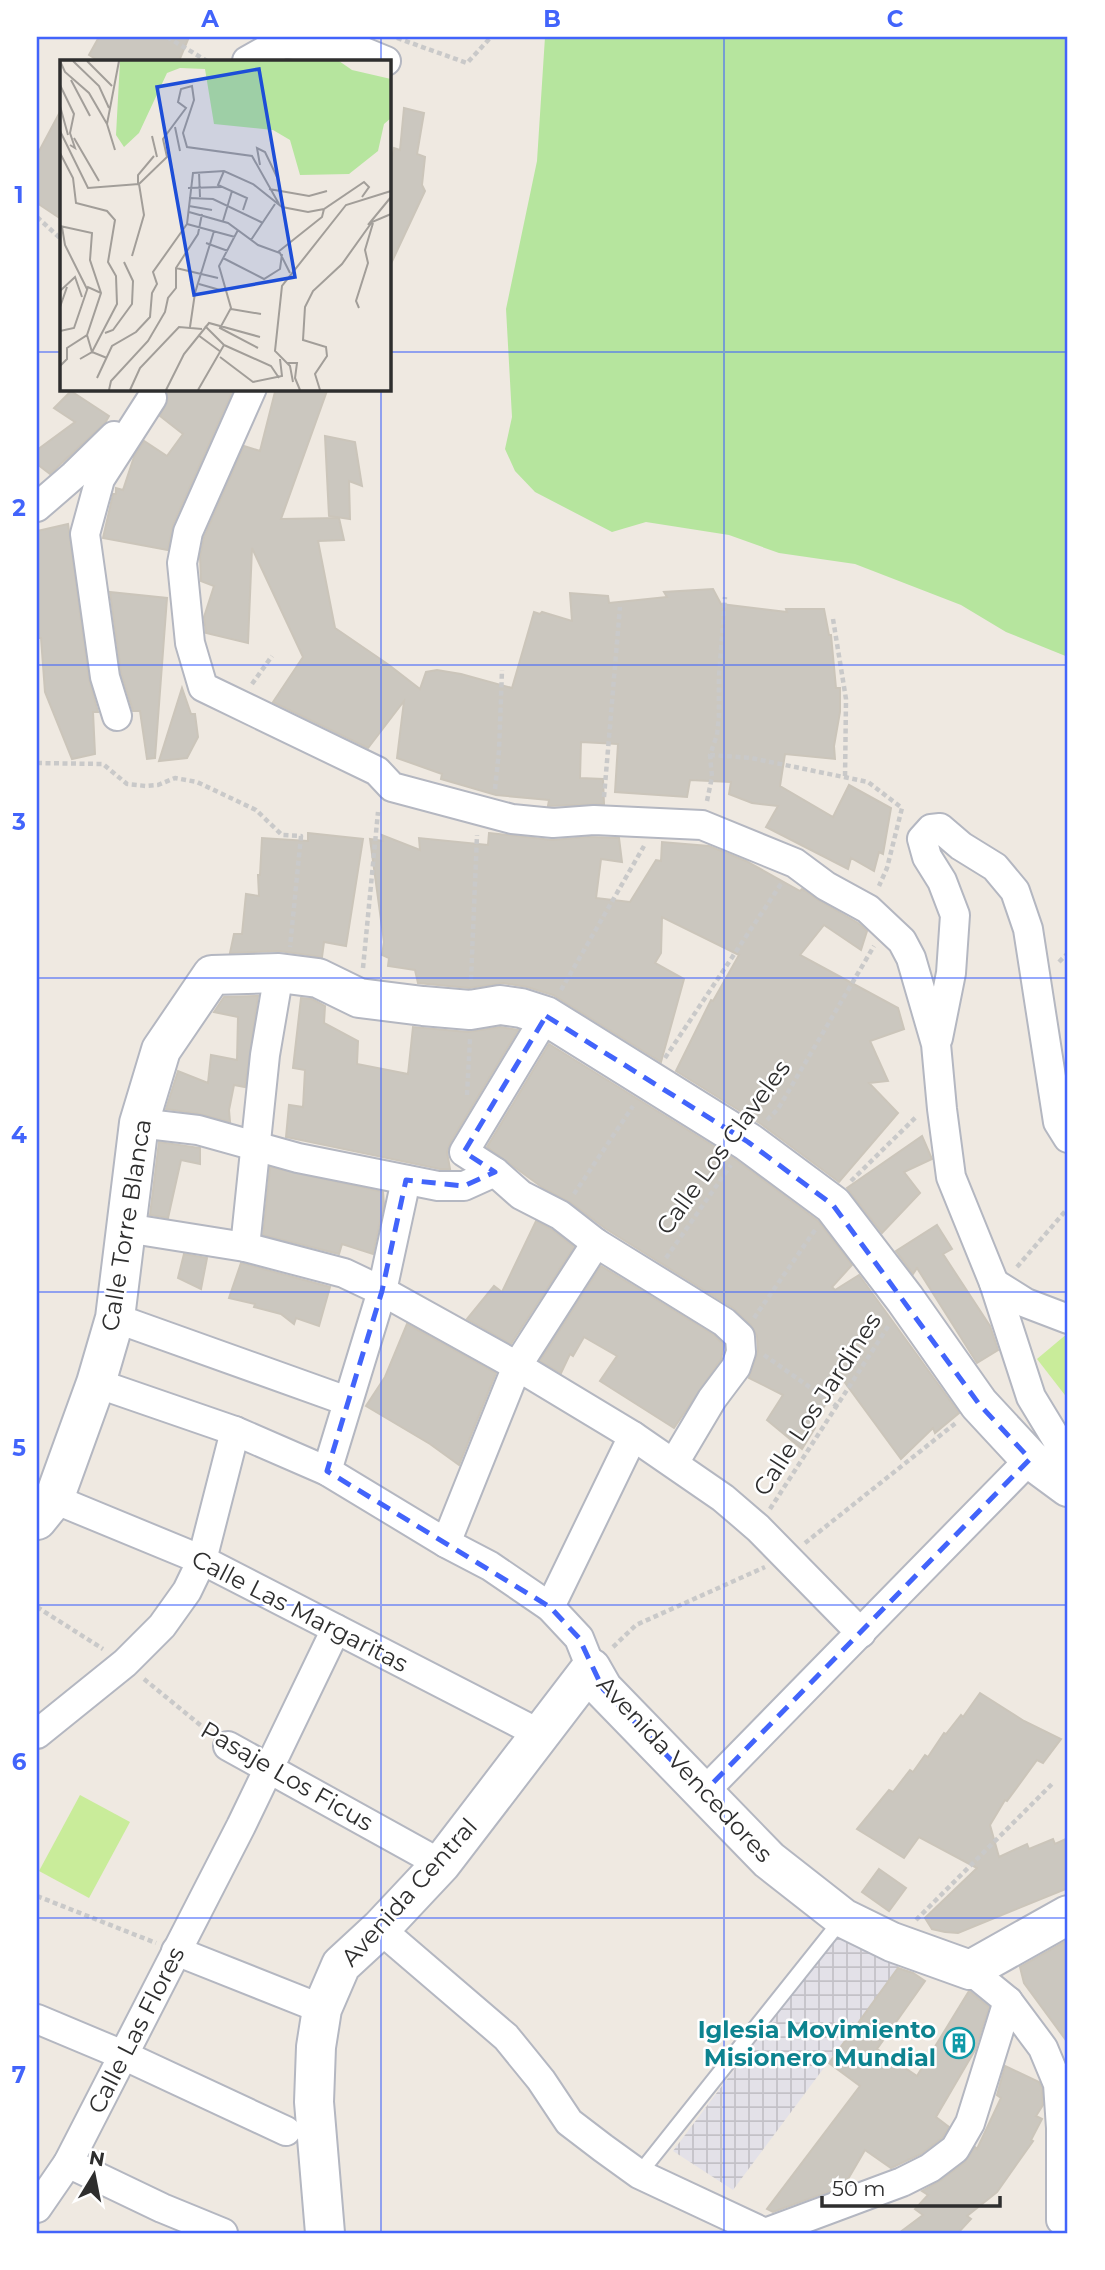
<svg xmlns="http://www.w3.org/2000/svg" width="1105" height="2270" viewBox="0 0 1105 2270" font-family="Montserrat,sans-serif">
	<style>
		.industrial { fill: url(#industrial-grid) }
		.grass { fill: #b6e59e }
		.pitch { fill: #c9ec9a }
		.building { fill: #cbc7bf; stroke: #cbc5ba; stroke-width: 2 }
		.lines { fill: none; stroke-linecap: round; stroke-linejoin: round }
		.lane-casing { stroke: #b4b7c1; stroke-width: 18 }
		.street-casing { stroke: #b4b7c1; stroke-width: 32 }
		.secondary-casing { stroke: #b4b7c1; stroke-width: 42 }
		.path { stroke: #c9c9c9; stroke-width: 4.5; stroke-dasharray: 5 3.5; stroke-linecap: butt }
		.lane { stroke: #fff; stroke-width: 14 }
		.street { stroke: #fff; stroke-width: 28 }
		.secondary { stroke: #fff; stroke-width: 38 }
		.marked { fill: none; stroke: #4264fb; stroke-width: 5; stroke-dasharray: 14 9; stroke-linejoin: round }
		.grid { fill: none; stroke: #4264fb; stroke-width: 2; stroke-opacity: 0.55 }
		.labels { text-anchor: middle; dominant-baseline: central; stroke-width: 5; stroke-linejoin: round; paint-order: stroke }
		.street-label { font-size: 24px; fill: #2e2e2e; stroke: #fff }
		.culture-label { font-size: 24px; font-weight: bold; fill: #0d838f; stroke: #fff; text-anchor: end }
		.inset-road { fill: none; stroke: #a29e99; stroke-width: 2 }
		.view { fill: #1d4ed8; fill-opacity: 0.15; stroke: #1d4ed8; stroke-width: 3.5 }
		.inset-edge { fill: none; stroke: #2e2e2e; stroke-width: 3.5 }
		.neatline { fill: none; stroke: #4264fb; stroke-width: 2.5 }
		.grid-label { font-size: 23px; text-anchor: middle; font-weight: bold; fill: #4264fb }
	</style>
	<defs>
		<pattern id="industrial-grid" width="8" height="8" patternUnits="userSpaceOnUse" patternTransform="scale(1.75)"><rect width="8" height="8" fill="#e3e1e8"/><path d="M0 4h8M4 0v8" fill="none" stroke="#c3c1c7"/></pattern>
	</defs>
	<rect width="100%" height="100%" fill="#efe9e1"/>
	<path class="industrial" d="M843,1925l56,42 -166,223 -60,-39z"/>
	<path class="grass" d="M545,37h523v620l-62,-25 -45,-27 -106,-41 -76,-11 -50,-18 -83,-13 -34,10 -77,-40 -20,-21 -10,-22 7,-32 -6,-108 31,-148z"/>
	<g class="pitch">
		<path d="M1068,1333v66l-31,-40z"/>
		<path d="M80,1795l50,27 -41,76 -50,-27z"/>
	</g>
	<g class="building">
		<path d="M99,37h90l-10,24h-80l-10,-6z"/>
		<path d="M404,108l20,5 -7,41 8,3 -3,28 3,6 -37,79v-91l6,-31 6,2z"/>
		<path d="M61,110v109l-24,-16v-48z"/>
		<path d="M165,388h69l-61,137 -5,25 -65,-12 10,-44h3v-6l7,2 11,-33 10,-16 23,15 16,-22 -23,-18 8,-17z"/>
		<path d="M276,388h52l-47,131 58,-1 5,22 -26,1 17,87 54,37 31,24 6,-17 11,-2 24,4 51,14 22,-76 6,2 2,-2 30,9 -2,-28 38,3 1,7 58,-6 -3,-5 49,-3 8,15 66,8 -1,-3h38l5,26h2l5,53h4v24l-6,34 1,13 -50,-5 -5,32 53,31 16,-32 42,23 -8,46 -4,-2 -5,19 -23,-13 -3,11 -82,-42 12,-21 -26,-3 -23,-9 2,-12 -41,-2 -3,17 -72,-5 3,-48 -37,-2 -1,36 23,1 1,25 -56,2 1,-6 -53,-5 -55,-16 1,-5 -45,-16 7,-57 -36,47 -95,-46 30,-45 -51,-109 -4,95 -42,-10 -2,-16 10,-31 -13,-5 -1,-25 4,-19 40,-91 16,5z"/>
		<path d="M71,391l38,25 -4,7 -55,51 -13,-10v-14l38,-28 -21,-14z"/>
		<path d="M325,436l30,6 7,44 -13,-5 1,38 -21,-3z"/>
		<path d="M68,524l21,155 9,33h-5l2,42 -23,5 -27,-67 -4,-54h-4v-107z"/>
		<path d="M110,592l57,6 -12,160 -8,1 -7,-48h-7l-12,-38z"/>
		<path d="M182,688l9,26h4l3,23 -11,21 -28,3z"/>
		<path d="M308,833l55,6 -17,107 -22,-4 -2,15 -43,-6 -49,2 4,-19h8l4,-40 13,2 -1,-21h2l2,-37 46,3z"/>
		<path d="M489,833l63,7 36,-3 31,1 3,24 -21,-3 -5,39 34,4 26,-42 5,1 1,-19 47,4 37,15 54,30 2,-2 16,11 40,23 9,8 -6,19 -37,-25 -24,30 98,53 6,21 -34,12 18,40 -19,2 29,30 -59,69 -78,-58 -85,-53 35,-71 2,1 26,-46 -77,-38 -1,36 -6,10 29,16 -23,83 -108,-67 -26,-8 -24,-4 -34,5 -51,-5 -3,-13 -27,-4 1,-8 -7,-3 2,-13 -14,-103 13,2 -1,-6 38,15 -1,-12 69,7z"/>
		<path d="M258,996l-13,91 -11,-2 -5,25 1,12 -30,-8 -34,-5 12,-38 30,12 3,-28 26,5 1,-43 -24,-5 10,-15z"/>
		<path d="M301,998l11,1 13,7 -1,17 34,18 -1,23 51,10 5,-47 55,5 32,-5 18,3 -68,113 -3,9 3,17h-10l-154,-32 3,-32 14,2 2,-37 -12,-2z"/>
		<path d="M549,1044l187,116 82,61 34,44 -20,22 3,3 24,-15 100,138 -24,20 -2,-5 -32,31 -58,-79 -32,45 4,3 -13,21 -35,-29 16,-25 -34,-17 9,-27 -1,-15 -6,-11 -18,-17 -127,-79 -36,-27 -27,-14 -56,-41z"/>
		<path d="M922,1136l10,23 -28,13 16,21 -38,40 -35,-45z"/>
		<path d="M159,1142l41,6v16l-19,-4 -13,58 -18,-3z"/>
		<path d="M270,1167l113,25 1,12 -11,50 -31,-10 -3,10 -76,-19z"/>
		<path d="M536,1221l15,8 23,18 -63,97 -44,-25 27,-33 8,6z"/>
		<path d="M937,1225l15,24 -9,5 47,72 8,24 -21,13 -60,-95 -4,6 -17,-23z"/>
		<path d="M184,1254l23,4 -6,31 -23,-11z"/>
		<path d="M241,1263l89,24 -11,39 -23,-8 -2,6 -13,-10 -27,-7 1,-3 -26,-6z"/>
		<path d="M601,1266l113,69 10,10 -3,14 -47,69 -74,-47 17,-25 -33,-19 -11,19 -3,-2 -9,19 -21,-12z"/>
		<path d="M407,1324l89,49 -37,92 -29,-21 -64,-38 19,-29z"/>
		<path d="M980,1693l44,28 37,18 -18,24 -6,-3 -30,41 -2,-1 -15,25 9,32 28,-13 2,5 24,-10 2,5 13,-6v50l-110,45 -13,-1 -13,-3 -7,-11 52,-50 -58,-31 -15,21 -47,-29 32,-39 4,2 17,-22 3,2 12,-17 3,2 16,-24 2,1 15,-19 2,2z"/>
		<path d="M879,1869l27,19 -17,23 -27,-19z"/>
		<path d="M1068,1940v103l-44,-60 -4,-16z"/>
		<path d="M898,1968l15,5 12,8 -48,68 40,27 52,-85 20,16 -14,43 -39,67 13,10 -7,11 -21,16 -30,14 -26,-18 -21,36 -71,26 -6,-3 93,-123 -31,-23z"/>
		<path d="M1005,2066l34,16 3,6 1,17 -7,11 6,3 -11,21 2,1 -36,51 -30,24 4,3 -13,14h-59l24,-18 -8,-6 13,-14 -6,-4 18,-10 25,-19 10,-15 2,2 24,-51 -4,-3z"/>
	</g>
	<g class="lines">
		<g class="lane-casing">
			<path id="lane" d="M639,2174l204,-256"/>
		</g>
		<g class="street-casing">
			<g id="street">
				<path d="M247,61l21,-12 17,-5 79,8 22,9"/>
				<path d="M252,388l-64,144 -6,31 8,80 13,44 174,84 15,16 120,32 41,4 41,-3 108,5 93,38 31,23 42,23 34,32 9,17 25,86 6,65 9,68 43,106 37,114 37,61"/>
				<path d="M37,507l37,-32 40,-39"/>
				<path d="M117,716l-12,-39 -20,-143 15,-55 52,-81"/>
				<path d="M546,1016l-82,136 31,20 26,23 39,20 36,28 128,79 16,15 1,15 -5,15 -24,32 -38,64"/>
				<path d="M938,1038l13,-65 4,-58 -13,-34 -15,-24 -5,-18 9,-10 9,-1 21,18 34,21 20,24 13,38 30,193 10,16"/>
				<path d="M139,1123l59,7 100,28 140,28h26l31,-14"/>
				<path d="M126,1228l119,19 99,26 38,18 135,75 116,70 90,62 35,30 103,105"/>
				<path d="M245,1247l20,-192 14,-82"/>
				<path d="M994,1283l32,20 42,16"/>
				<path d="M115,1318l232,83"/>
				<path d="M96,1383l139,48 92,40 119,72 44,23 60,41 29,31 12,30"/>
				<path d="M327,1471l55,-180 24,-111"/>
				<path d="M54,1499l148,61 338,174"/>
				<path d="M446,1543l71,-177 79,-123"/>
				<path d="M550,1607l83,-171"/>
				<path d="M37,1734l88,-71 37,-37 25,-35 15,-31 33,-129"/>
				<path d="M228,1746l213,118"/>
				<path d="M703,1793l327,-334"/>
				<path d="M380,1929l126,108 35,43 28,42 34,26 36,26 126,59 137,-51 28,-14 25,-19 15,-26 38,-122"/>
				<path d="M176,1951l146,58"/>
				<path d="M970,1970l38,31 35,47 15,36 3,44v92"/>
				<path d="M37,2019l86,36 163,76"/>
				<path d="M68,2163l94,45 61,25"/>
				<path d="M37,2208l31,-45 173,-337 95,-197"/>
			</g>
		</g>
		<g class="secondary-casing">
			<g id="secondary">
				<path d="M37,1520l17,-21 42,-116 19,-65 24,-195 22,-73 51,-75 67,-2 39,5 41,20 64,8 47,4 30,-5 21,3 25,8 202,126 85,63 72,94 74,105 51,55 38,28"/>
				<path d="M325,2233l-11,-131 2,-55 6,-38 19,-44 39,-36 61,-65 150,-196 12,21 166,171 74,58 49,24 78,28 98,-55"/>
			</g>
		</g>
		<g class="path">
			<path d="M167,37l40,24"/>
			<path d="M397,38l70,25 24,-26"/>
			<path d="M37,217l24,22"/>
			<path d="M833,619l13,80 -1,80"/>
			<path d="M252,684l20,-28"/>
			<path d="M710,755l41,3 117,24 34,26 -15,60 -8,18"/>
			<path d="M37,763l66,1 24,20 19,2 12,-1 17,-7 22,4 59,28 26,25 19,1 -11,111"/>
			<path d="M495,789l4,-38 3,-81"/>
			<path d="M604,797l16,-190"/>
			<path d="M707,801l5,-24 -2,-22 7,-20 2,-19v-41l6,-78"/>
			<path d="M1059,962l9,-9"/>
			<path d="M363,968l15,-156"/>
			<path d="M471,980l6,-145"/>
			<path d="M561,990l83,-144"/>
			<path d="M665,1058l116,-174"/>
			<path d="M467,1095l3,-57"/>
			<path d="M767,1120l11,-11 96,-163"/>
			<path d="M851,1181l66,-65"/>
			<path d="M574,1194l59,-88"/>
			<path d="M666,1258l65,-93"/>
			<path d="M1017,1267l51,-59"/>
			<path d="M754,1318l61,-88"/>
			<path d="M764,1355l74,52"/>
			<path d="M770,1509l119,-184"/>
			<path d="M805,1543l152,-121"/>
			<path d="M37,1607l66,42"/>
			<path d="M613,1647l23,-22 129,-58"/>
			<path d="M144,1679l66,54"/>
			<path d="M37,1896l119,47"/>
			<path d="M916,1920l137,-137"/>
		</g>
		<use href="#lane" class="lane"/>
		<use href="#street" class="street"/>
		<use href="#secondary" class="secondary"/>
	</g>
	<path class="marked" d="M546,1016l202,126 85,63 146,199 51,55 -327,334 -100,-104 -24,-51 -29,-31 -223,-136 55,-180 24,-111 58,6 31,-14 -31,-20z"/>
	<path class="grid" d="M381,37v24M724,37v2196M37,352h24M388,352h680M381,388v1845M37,665h1031M37,978h1031M37,1292h1031M37,1605h1031M37,1918h1031"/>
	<defs>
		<g id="building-ring" transform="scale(1.575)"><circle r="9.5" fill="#fff" stroke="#0f9aa8" stroke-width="1.5"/><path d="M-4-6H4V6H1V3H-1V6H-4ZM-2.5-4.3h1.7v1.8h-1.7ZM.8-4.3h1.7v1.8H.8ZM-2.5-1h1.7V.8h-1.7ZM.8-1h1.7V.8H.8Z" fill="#0f9aa8"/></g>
	</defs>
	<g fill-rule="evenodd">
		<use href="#building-ring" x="959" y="2043"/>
	</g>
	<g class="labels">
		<g class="street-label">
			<text transform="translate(723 1147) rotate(-54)">Calle Los Claveles</text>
			<text transform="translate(126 1225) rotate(-81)">Calle Torre Blanca</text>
			<text transform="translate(817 1404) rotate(-57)">Calle Los Jardines</text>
			<text transform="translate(300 1611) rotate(27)">Calle Las Margaritas</text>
			<text transform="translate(685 1769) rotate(47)">Avenida Vencedores</text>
			<text transform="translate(287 1776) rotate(30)">Pasaje Los Ficus</text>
			<text transform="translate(409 1892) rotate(-48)">Avenida Central</text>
			<text transform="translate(136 2030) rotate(-63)">Calle Las Flores</text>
		</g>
		<g class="culture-label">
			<text x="936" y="2029">Iglesia Movimiento<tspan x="936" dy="28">Misionero Mundial</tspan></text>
		</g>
	</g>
	<g transform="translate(60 60)">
		<rect width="331" height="331" fill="#efe9e1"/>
		<path d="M60,1h219l13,9 39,9v39l-7,6 -6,27 -29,23 -49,1 -10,-35 -17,-10 -59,-6 -9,-55 -25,-1 -13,5 -28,60 -15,14 -8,-12z" fill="#b6e59e"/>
		<path class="inset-road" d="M0,1l5,11 24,21 18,31 12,-63M13,1l26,25 10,22M27,1l25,25M11,20l19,36M0,25l14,29 -4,19 5,15 -5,-3M0,46l8,29M47,64l8,26M115,67l5,24M0,71l28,57 51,-4M92,76l5,21M14,78l25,43M0,93l13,25 3,25 31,8 8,9 -7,42 8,14 1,28 -25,48 -12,7M200,105l-3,-17 8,4 12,25M164,111l-6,14 29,13 -4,12M139,112l1,25M78,124v-9l16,-19M79,124l28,-27 -4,-18 23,-31 -8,-6 3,-13 11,-3 2,14 -11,33 4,14 65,9 27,48M128,128l34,-1M209,129l40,7 18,-5M129,138l24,1 50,24M129,146l23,4M129,152l39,11 30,22 22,8 10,20M163,161l9,-30M127,164l48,13M308,165l23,-28M0,166l32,7 -2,27 11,33 -14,42 -20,13v11l-7,7M2,167l3,18 22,44M178,170l-19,36 12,42 -11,20 38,20M191,180l24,-36M146,183l22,8M218,192l44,-35 2,-8M72,196l12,-41 -5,-31M163,198l41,21 16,-10 2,-15M116,208l42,10M139,224l21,6M0,231l15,-14 7,20M0,247l7,-20M299,248l-3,-7 12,-38 -3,-13 8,-27M171,249l30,5M130,267l5,-34 19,-62M0,271l14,-3 14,-41 13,6M45,273l8,-3 19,-26 1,-23 -9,-19M27,275l5,17 15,6M138,275l23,17M164,285l47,21 8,12M160,297l33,25 29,-6 -2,-17M226,303h11l-2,15 5,12M37,318l15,-32 24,-14 14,-15 2,-24 5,-9 -4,-12 34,-48 6,-51 31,-2 29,13 29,23 26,5 16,-3 40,-27 5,5 -7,10M233,322l-3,-16 -15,-15 7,-65 64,-81 45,-14M49,330l2,-9 37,-40 17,-29 3,-14 8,-10v-20l22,-34 4,-20M70,330l10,-22 39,-41 23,2M106,330l18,-36 25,-31 51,14M138,330l26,-45 -19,-19M260,330l-5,-16 12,-18 -1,-9 -23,-7 2,-33 8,-16 29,-27 30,-42 19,-8"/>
		<path class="view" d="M199,9l36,208 -101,18 -37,-208z"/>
		<rect width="331" height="331" class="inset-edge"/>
	</g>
	<rect width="1105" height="2270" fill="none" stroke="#ffffff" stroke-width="77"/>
	<g transform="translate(94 2175) rotate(10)" stroke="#ffffff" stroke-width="5" paint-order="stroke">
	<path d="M0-5L12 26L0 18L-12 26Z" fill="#2e2e2e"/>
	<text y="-10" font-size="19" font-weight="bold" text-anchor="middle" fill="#2e2e2e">N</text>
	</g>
	<path d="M822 2196v10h178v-10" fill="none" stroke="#2e2e2e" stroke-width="3.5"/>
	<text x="832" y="2196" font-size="21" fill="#2e2e2e" stroke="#ffffff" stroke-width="5" paint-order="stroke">50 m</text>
	<rect x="38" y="38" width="1028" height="2194" class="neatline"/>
	<g class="grid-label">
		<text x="210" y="27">A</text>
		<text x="552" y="27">B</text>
		<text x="895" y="27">C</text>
		<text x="19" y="203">1</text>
		<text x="19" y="516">2</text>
		<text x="19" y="830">3</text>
		<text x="19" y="1143">4</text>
		<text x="19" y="1456">5</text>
		<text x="19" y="1770">6</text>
		<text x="19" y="2083">7</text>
	</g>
</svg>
